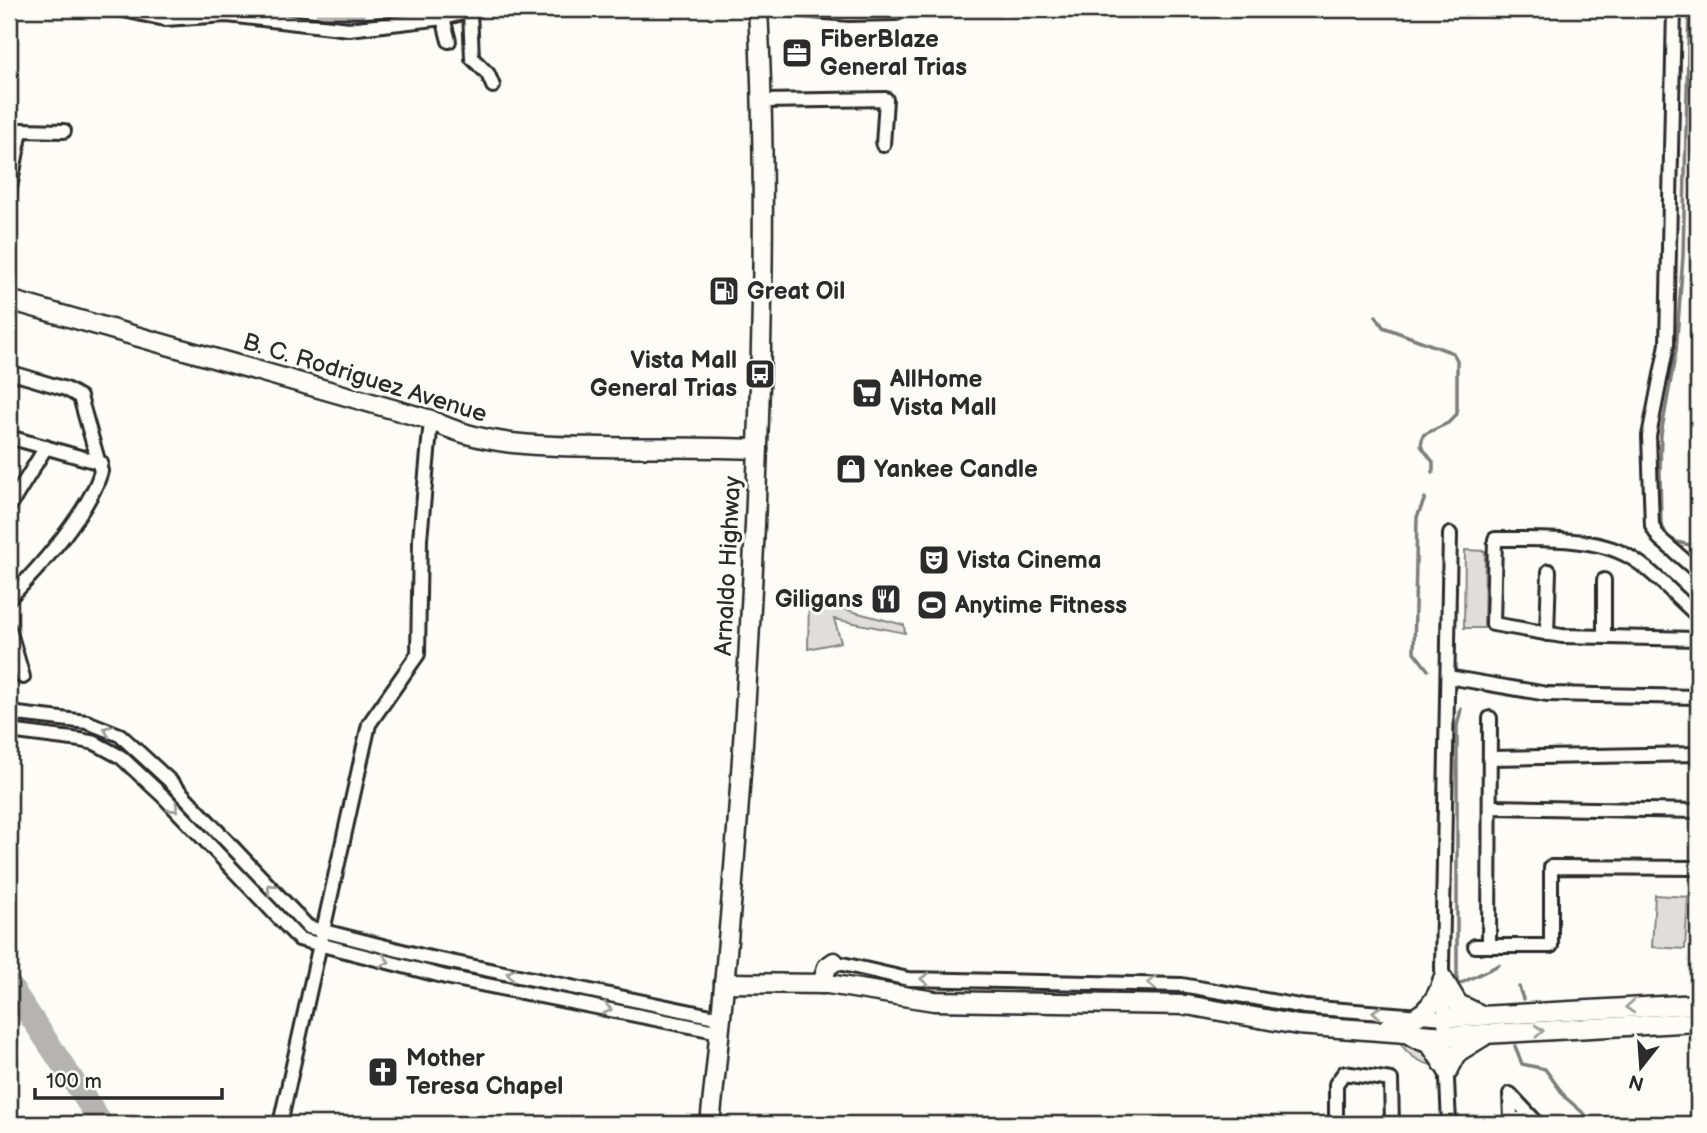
<svg xmlns="http://www.w3.org/2000/svg" width="1707" height="1133" viewBox="0 0 1707 1133" font-family="'Balsamiq Sans',sans-serif">
	<style>
		.green { fill: #dfdeda; stroke: #858482; stroke-width: 2 }
		.lines { fill: none; stroke-linecap: round; stroke-linejoin: round }
		.stream { stroke: #7e7d7b; stroke-width: 3.5 }
		.river { stroke: #b5b4b1; stroke-width: 23 }
		.street-casing { stroke: #2b2b2b; stroke-width: 18 }
		.secondary-casing { stroke: #2b2b2b; stroke-width: 23 }
		.street { stroke: #fdfcf7; stroke-width: 12 }
		.secondary { stroke: #fdfcf7; stroke-width: 18 }
		.oneway { stroke: #9e9e9b }
		.labels { text-anchor: middle; dominant-baseline: central; stroke-width: 6; stroke-linejoin: round; paint-order: stroke }
		.poi-label { font-size: 24px; font-weight: bold; fill: #2b2b2b; stroke: #fdfcf7; text-anchor: start }
		.street-label { font-size: 24px; fill: #2b2b2b; stroke: #fdfcf7 }
	</style>
	<rect width="100%" height="100%" fill="#fdfcf7"/>
	<filter id="ink" filterUnits="userSpaceOnUse"><feTurbulence type="fractalNoise" baseFrequency=".0143" numOctaves="2"/><feDisplacementMap in="SourceGraphic" scale="14" xChannelSelector="R" yChannelSelector="G"/><feConvolveMatrix kernelMatrix="1 2 1 2 8 2 1 2 1" color-interpolation-filters="sRGB"/></filter>
	<g filter="url(#ink)">
		<g class="green">
			<path d="M1465,550l20,1 -1,77h-20z"/>
			<path d="M809,600l95,25 1,8 -71,-14 7,23 -33,7z"/>
			<path d="M1655,895l33,2 -3,52 -33,-2z"/>
			<path d="M1397,1038l29,12 11,16c-19,-3 -30,-11 -40,-28z"/>
		</g>
		<g class="lines">
			<g class="stream">
				<path d="M1689,9l-6,247 -7,95 -15,83 -1,38 1,52 7,13 9,5 21,5"/>
				<path d="M1376,316l7,11 70,26 4,7v54l-9,9 -25,12 -2,11 12,16v11"/>
				<path d="M1425,498l-8,19 -3,135 14,18"/>
				<path d="M1461,709l-4,17v259l42,-20"/>
				<path d="M1519,987l4,12"/>
				<path d="M1515,1046l7,18 23,5 21,29 23,20 2,6"/>
			</g>
			<g class="river">
				<path d="M326,9h29"/>
				<path d="M9,984l93,140"/>
			</g>
			<g class="street-casing">
				<g id="street">
					<path d="M119,9l46,10 62,-4 122,14 94,-11 35,-9"/>
					<path d="M789,9l60,5 48,-1"/>
					<path d="M1674,9l-7,335 -18,92 3,90 7,12 39,34"/>
					<path d="M470,11l2,47 16,16 5,12"/>
					<path d="M443,18l6,23"/>
					<path d="M763,101l123,-2 -3,46"/>
					<path d="M9,193l12,-63 43,1"/>
					<path d="M9,372l57,17 14,8 21,74c-10,38 -63,99 -92,127"/>
					<path d="M9,437l92,26"/>
					<path d="M9,507l37,-60"/>
					<path d="M1698,616c-22,-19 -45,-46 -70,-60 -34,-20 -94,-17 -133,-17l-2,85 69,12 136,3"/>
					<path d="M9,629l14,48"/>
					<path d="M1547,634l2,-63"/>
					<path d="M1604,635v-55"/>
					<path d="M1448,677l99,17 151,3"/>
					<path d="M9,713l78,9 33,13 51,47 137,145 114,29 299,62"/>
					<path d="M9,731l71,9 15,3 26,14 43,40 135,142 147,38 274,55"/>
					<path d="M1490,758l208,-4"/>
					<path d="M1490,807l208,4"/>
					<path d="M1475,946h76v-79l147,1"/>
					<path d="M1489,946l1,-228"/>
					<path d="M834,962l74,17 274,6 123,22 140,11"/>
					<path d="M1533,1119h-22l-1,-25 28,30"/>
					<path d="M280,1124l89,-400 49,-70 2,-115 11,-119"/>
					<path d="M1336,1124v-40l8,-11 47,7 1,44"/>
					<path d="M1449,1124l-7,-156 8,-434"/>
				</g>
			</g>
			<g class="secondary-casing">
				<g id="secondary">
					<path d="M9,300l422,120c53,27 113,26 172,27 52,1 103,0 155,2"/>
					<path d="M1443,979l15,25 21,10"/>
					<path d="M724,983l104,1 106,17 253,4 111,20 149,11 251,-14"/>
					<path d="M822,984l5,-17 7,-5"/>
					<path d="M1445,1018l253,-14"/>
					<path d="M1387,1028c31,-8 47,-18 56,-49"/>
					<path d="M1413,1037l17,7 18,27"/>
					<path d="M1448,1071l10,-19 26,-16"/>
					<path d="M710,1124c22,-199 36,-399 45,-599 7,-172 12,-344 3,-516"/>
				</g>
			</g>
			<use href="#street" class="street"/>
			<use href="#secondary" class="secondary"/>
		</g>
		<defs><path id="oneway-chevron" d="M-2-3.5L2.5 0L-2 3.5" fill="none" stroke-width="1.6" stroke-linecap="round" stroke-linejoin="round" transform="scale(1.75)"/></defs>
		<g class="oneway">
			<use href="#oneway-chevron" transform="translate(108 730) rotate(-156)"/>
			<use href="#oneway-chevron" transform="translate(174 808) rotate(46)"/>
			<use href="#oneway-chevron" transform="translate(271 888) rotate(-133)"/>
			<use href="#oneway-chevron" transform="translate(385 961) rotate(14)"/>
			<use href="#oneway-chevron" transform="translate(511 974) rotate(-168)"/>
			<use href="#oneway-chevron" transform="translate(925 979) rotate(-177)"/>
			<use href="#oneway-chevron" transform="translate(1152 983) rotate(-179)"/>
			<use href="#oneway-chevron" transform="translate(1630 1007) rotate(177)"/>
			<use href="#oneway-chevron" transform="translate(607 1009) rotate(11)"/>
			<use href="#oneway-chevron" transform="translate(1377 1012) rotate(-175)"/>
			<use href="#oneway-chevron" transform="translate(1539 1031) rotate(-3)"/>
		</g>
	</g>
	<defs>
		<g id="office-square" transform="scale(1.575)"><rect x="-9" y="-9" width="18" height="18" rx="4" fill="#2b2b2b" stroke="#fdfcf7"/><path d="M-6-3h4V-5.5h4V-3h4V5H-6ZM-1-4.5V-3h2v-1.5ZM-6 0V1H6V0Z" fill="#fff"/></g>
		<g id="fuel-square" transform="scale(1.575)"><rect x="-9" y="-9" width="18" height="18" rx="4" fill="#2b2b2b" stroke="#fdfcf7"/><path d="M-5.5-6h7V0h2V4h1.3V-2.5L3-4.5l.8-.8L6-3V5H2.5V1h-1V6h-7ZM-4.2-4.7v3.2H.2V-4.7Z" fill="#fff"/></g>
		<g id="bus-square" transform="scale(1.575)"><rect x="-9" y="-9" width="18" height="18" rx="4" fill="#2b2b2b" stroke="#fdfcf7"/><path d="M-5-6H5V4H4V6H2V4H-2V6H-4V4H-5ZM-3.5-4V0h7V-4ZM-3.5 1.2v1.5H-2V1.2ZM2 1.2v1.5H3.5V1.2Z" fill="#fff"/></g>
		<g id="supermarket-square" transform="scale(1.575)"><rect x="-9" y="-9" width="18" height="18" rx="4" fill="#2b2b2b" stroke="#fdfcf7"/><path d="M-6-5.5h2.5l.6 2H6L4.5 2H-2.5L-4.4-4H-6ZM-1.5 3.2a1.3 1.3 0 1 0 .1 0ZM3 3.2a1.3 1.3 0 1 0 .1 0Z" fill="#fff"/></g>
		<g id="shop-square" transform="scale(1.575)"><rect x="-9" y="-9" width="18" height="18" rx="4" fill="#2b2b2b" stroke="#fdfcf7"/><path d="M-5-2.5h2.3a2.7 3.5 0 0 1 5.4 0H5L5.5 6h-11ZM-1.5-2.5h3a1.5 2.3 0 0 0-3 0Z" fill="#fff"/></g>
		<g id="theatre-square" transform="scale(1.575)"><rect x="-9" y="-9" width="18" height="18" rx="4" fill="#2b2b2b" stroke="#fdfcf7"/><path d="M-5-5.5Q0-4 5-5.5V0Q5 5 0 6Q-5 5-5 0ZM-3.3-2.5H-1v1.5H-3.3ZM1-2.5H3.3v1.5H1ZM-2.8 1Q0 5.5 2.8 1Z" fill="#fff"/></g>
		<g id="restaurant-square" transform="scale(1.575)"><rect x="-9" y="-9" width="18" height="18" rx="4" fill="#2b2b2b" stroke="#fdfcf7"/><path d="M-5-6h1v4h1v-4h1v4h1v-4h1v5L-1.5 .5V6h-2V.5L-5-1ZM5-6V6H3V1.5H1.5Q1.5-4 5-6Z" fill="#fff"/></g>
		<g id="stadium-square" transform="scale(1.575)"><rect x="-9" y="-9" width="18" height="18" rx="4" fill="#2b2b2b" stroke="#fdfcf7"/><path d="M0-5a6.5 5 0 1 0 0 10a6.5 5 0 1 0 0-10ZM-3.5-1.8h7v3.6h-7Z" fill="#fff"/></g>
		<g id="church-square" transform="scale(1.575)"><rect x="-9" y="-9" width="18" height="18" rx="4" fill="#2b2b2b" stroke="#fdfcf7"/><path d="M-1.2-6h2.4v3.5h3.3v2.4h-3.3V6h-2.4V-.1h-3.3v-2.4h3.3Z" fill="#fff"/></g>
	</defs>
	<g fill-rule="evenodd">
		<use href="#office-square" x="797" y="53"/>
		<use href="#fuel-square" x="724" y="291"/>
		<use href="#bus-square" x="760" y="374"/>
		<use href="#supermarket-square" x="867" y="393"/>
		<use href="#shop-square" x="851" y="469"/>
		<use href="#theatre-square" x="934" y="560"/>
		<use href="#restaurant-square" x="886" y="599"/>
		<use href="#stadium-square" x="932" y="605"/>
		<use href="#church-square" x="383" y="1072"/>
	</g>
	<g class="labels">
		<g class="poi-label">
			<text x="820" y="39">FiberBlaze<tspan x="820" dy="28">General Trias</tspan></text>
			<text x="747" y="291">Great Oil</text>
			<text x="737" y="360" text-anchor="end">Vista Mall<tspan x="737" dy="28">General Trias</tspan></text>
			<text x="890" y="379">AllHome<tspan x="890" dy="28">Vista Mall</tspan></text>
			<text x="874" y="469">Yankee Candle</text>
			<text x="957" y="560">Vista Cinema</text>
			<text x="863" y="599" text-anchor="end">Giligans</text>
			<text x="955" y="605">Anytime Fitness</text>
			<text x="406" y="1058">Mother<tspan x="406" dy="28">Teresa Chapel</tspan></text>
		</g>
		<g class="street-label">
			<text transform="translate(365 378) rotate(17)">B. C. Rodriguez Avenue</text>
			<text transform="translate(728 566) rotate(-87)">Arnaldo Highway</text>
		</g>
	</g>
	<rect width="1707" height="1133" fill="none" stroke="#fdfcf7" stroke-width="35"/>
	<rect x="18" y="18" width="1672" height="1098" fill="none" stroke="#2b2b2b" stroke-width="2.5" filter="url(#ink)"/>
	<g transform="translate(1641 1067) rotate(197)" stroke="#fdfcf7" stroke-width="5" paint-order="stroke">
	<path d="M0-5L12 26L0 18L-12 26Z" fill="#2b2b2b"/>
	<text y="-10" font-size="19" font-weight="bold" text-anchor="middle" fill="#2b2b2b">N</text>
	</g>
	<path d="M35 1088v10h187v-10" fill="none" stroke="#2b2b2b" stroke-width="3.5"/>
	<text x="46" y="1088" font-size="21" fill="#2b2b2b" stroke="#fdfcf7" stroke-width="5" paint-order="stroke">100 m</text>
</svg>
